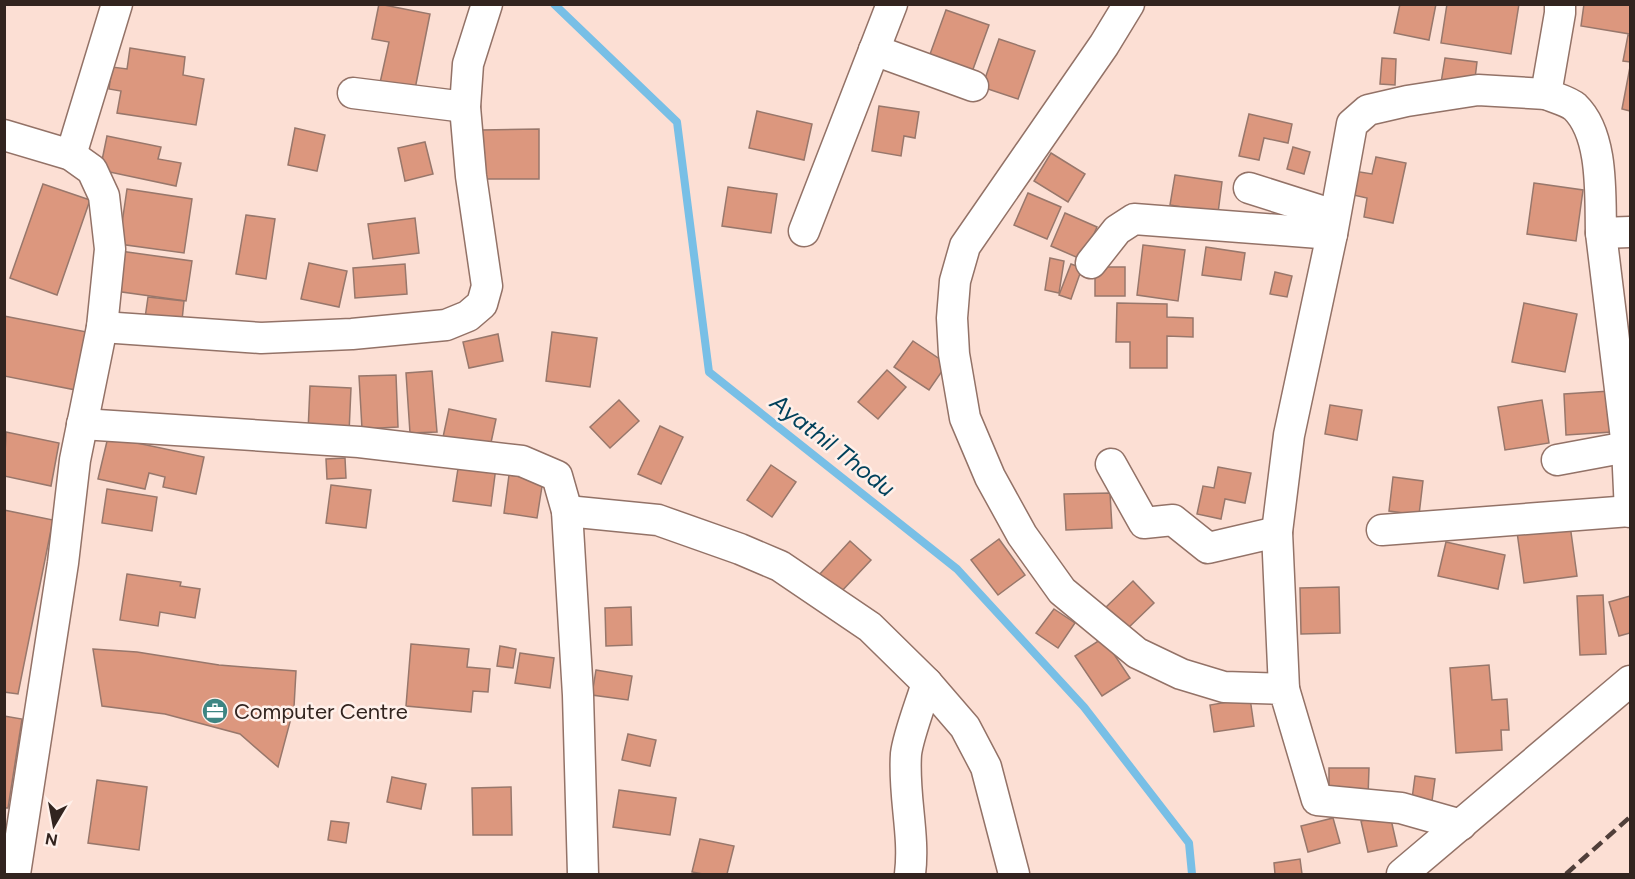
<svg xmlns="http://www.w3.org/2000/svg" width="1635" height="879" viewBox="0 0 1635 879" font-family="Figtree,sans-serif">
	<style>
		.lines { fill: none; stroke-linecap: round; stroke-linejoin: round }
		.stream { stroke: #78bfe6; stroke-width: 8 }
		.building { fill: #dc977e; stroke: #98776b; stroke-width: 1.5 }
		.minor-casing { stroke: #937267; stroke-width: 33 }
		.minor { stroke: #fff; stroke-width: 30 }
		.rail { stroke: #503f3a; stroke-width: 4.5; stroke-dasharray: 12 6; stroke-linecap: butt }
		.labels { text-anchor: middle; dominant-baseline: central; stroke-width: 5; stroke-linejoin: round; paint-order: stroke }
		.poi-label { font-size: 22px; fill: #32241f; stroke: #fff0ea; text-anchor: start }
		.water-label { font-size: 24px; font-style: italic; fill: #01415b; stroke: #fff0ea }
	</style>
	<rect width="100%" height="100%" fill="#fcdfd4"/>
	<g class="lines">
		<path class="stream" d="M554,4l123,118 32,250 248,197 127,138 105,136 3,31"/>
	</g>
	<g class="building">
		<path d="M379,4l51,10 -17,85 -35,-7 11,-50 -17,-3z"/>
		<path d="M1400,4h36l-7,36 -35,-7z"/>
		<path d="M1447,4h72l-8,50 -70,-11z"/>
		<path d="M1584,4h46v30l-49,-8z"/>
		<path d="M946,10l43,15 -17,47 -43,-15z"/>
		<path d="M1628,35l2,1v26l-7,-1z"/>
		<path d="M999,39l36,12 -17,48 -36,-12z"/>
		<path d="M130,48l55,9 -2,18 21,4 -8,46 -79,-12 4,-22 -12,-2 3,-22 15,2z"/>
		<path d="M1382,58l14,1 -1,26 -15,-1z"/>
		<path d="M1445,58l32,4 -3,25 -33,-4z"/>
		<path d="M1630,67v44l-8,-2z"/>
		<path d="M879,106l40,6 -4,26 -11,-2 -3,20 -29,-5z"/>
		<path d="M757,111l55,13 -8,36 -55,-12z"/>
		<path d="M1249,114l43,10 -4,19 -24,-5 -5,22 -20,-4z"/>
		<path d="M295,128l30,7 -8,36 -29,-6z"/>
		<path d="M539,129v50h-57v-49z"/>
		<path d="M107,136l54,11 -3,12 23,4 -5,23 -76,-16z"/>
		<path d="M425,142l8,32 -28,7 -7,-33z"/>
		<path d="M1293,147l17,5 -6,22 -17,-5z"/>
		<path d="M1051,153l34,21 -17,28 -34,-21z"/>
		<path d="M1376,157l30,6 -13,60 -29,-6 3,-19 -18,-4 5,-23 18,3z"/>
		<path d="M1175,175l47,7 -4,31 -48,-8z"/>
		<path d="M1534,183l49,7 -7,51 -49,-7z"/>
		<path d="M43,184l47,16 -33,95 -47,-17z"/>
		<path d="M728,187l49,7 -6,39 -49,-7z"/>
		<path d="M127,189l65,10 -8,54 -65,-9z"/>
		<path d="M1028,193l33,14 -14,32 -33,-14z"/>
		<path d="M1065,213l32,14 -14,33 -32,-14z"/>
		<path d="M246,215l29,4 -9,60 -30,-5z"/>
		<path d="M415,218l4,35 -46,6 -5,-35z"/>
		<path d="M1143,245l42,5 -7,51 -41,-6z"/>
		<path d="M1206,247l39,6 -4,27 -39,-5z"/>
		<path d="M120,251l72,10 -6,40 -71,-10z"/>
		<path d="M1050,258l14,3 -5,32 -14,-3z"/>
		<path d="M309,263l38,8 -8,36 -38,-8z"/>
		<path d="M405,264l2,30 -52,4 -2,-30z"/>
		<path d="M1071,264l11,4 -11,31 -12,-4z"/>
		<rect x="1095" y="267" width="30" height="29"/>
		<path d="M1275,272l17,4 -5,21 -17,-3z"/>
		<path d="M148,297l36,4 -3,29 -37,-5z"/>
		<path d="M1117,303l50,1v13l26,1v19l-26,-1v32h-37v-26h-14z"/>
		<path d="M1524,303l53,11 -12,58 -53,-10z"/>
		<path d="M4,316l88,17 -11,58 -77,-15z"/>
		<path d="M552,332l45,6 -7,49 -44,-6z"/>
		<path d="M498,334l5,27 -34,7 -6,-26z"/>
		<path d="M913,341l34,23 -18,26 -35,-23z"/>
		<path d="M887,370l19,17 -28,32 -20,-17z"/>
		<path d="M432,371l5,61 -27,1 -4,-60z"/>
		<path d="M396,375l2,52 -36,2 -3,-53z"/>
		<path d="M310,386l41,2 -2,45 -41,-1z"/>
		<path d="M1610,391l2,41 -46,3 -2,-41z"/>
		<path d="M619,400l20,21 -29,27 -20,-21z"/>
		<path d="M1542,400l7,43 -44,7 -7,-43z"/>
		<path d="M1330,405l32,5 -5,30 -32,-6z"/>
		<path d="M449,409l47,10 -7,33 -47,-10z"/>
		<path d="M660,426l23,11 -22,47 -23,-10z"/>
		<path d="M6,432l53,11 -8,43 -47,-10z"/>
		<path d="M108,437l96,20 -8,37 -33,-7 2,-10 -16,-4 -4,16 -47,-10z"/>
		<path d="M345,458l1,20 -19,1 -1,-20z"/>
		<path d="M459,462l37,5 -5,39 -38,-5z"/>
		<path d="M771,465l25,17 -24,35 -25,-17z"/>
		<path d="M1218,467l33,6 -6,30 -20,-4 -4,20 -24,-5 6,-28 11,2z"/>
		<path d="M509,475l34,5 -6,38 -33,-5z"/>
		<path d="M1393,477l30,4 -4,34 -30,-4z"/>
		<path d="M331,485l40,5 -5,38 -40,-5z"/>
		<path d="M107,489l50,8 -5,34 -50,-8z"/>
		<path d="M1110,493l2,35 -46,2 -2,-36z"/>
		<path d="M4,510l49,10 -35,174 -14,-2z"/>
		<path d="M1570,525l7,51 -53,7 -7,-51z"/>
		<path d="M999,539l26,36 -27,20 -27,-35z"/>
		<path d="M850,541l21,19 -31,33 -21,-18z"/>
		<path d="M1446,542l59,13 -7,34 -60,-13z"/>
		<path d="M127,574l54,8 -1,4 20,3 -5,29 -35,-6 -2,14 -38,-6z"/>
		<path d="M1133,581l21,22 -29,28 -21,-22z"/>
		<path d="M1339,587l1,46 -39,1 -1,-46z"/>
		<path d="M1603,595l3,59 -26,1 -3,-59z"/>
		<path d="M1630,596v37l-11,3 -10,-34z"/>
		<path d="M631,607l1,38 -26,1 -1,-38z"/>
		<path d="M1054,609l21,14 -17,25 -22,-15z"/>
		<path d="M1103,638l27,40 -28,18 -27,-40z"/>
		<path d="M411,644l58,5 -2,18 23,2 -2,23 -15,-1 -2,21 -65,-6z"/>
		<path d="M500,646l16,3 -3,19 -16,-2z"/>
		<path d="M93,649l44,3 82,13 77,6 -2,36 -16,60 -38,-33 -75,-20 -63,-8z"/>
		<path d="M520,653l34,5 -4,30 -35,-5z"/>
		<path d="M1489,665l3,35 15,-1 2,31h-8l1,20 -46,3 -6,-85z"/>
		<path d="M596,670l36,6 -4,24 -36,-5z"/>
		<path d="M1250,698l4,28 -40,6 -4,-27z"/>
		<path d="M4,716l18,3 -14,89h-4z"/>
		<path d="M628,734l28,6 -6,26 -28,-6z"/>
		<path d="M1329,768h40l-1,29 -39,-1z"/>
		<path d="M1415,776l20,3 -3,22 -20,-2z"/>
		<path d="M392,777l34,7 -5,25 -34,-7z"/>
		<path d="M97,780l50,7 -8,63 -51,-7z"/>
		<path d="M511,787l1,48h-39l-1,-47z"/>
		<path d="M619,790l57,8 -6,37 -57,-8z"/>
		<path d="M1390,815l7,31 -29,6 -7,-31z"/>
		<path d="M1333,818l7,25 -32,9 -7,-26z"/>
		<path d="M331,821l18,2 -3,20 -18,-3z"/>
		<path d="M700,839l34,7 -7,28h-24l-11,-2z"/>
		<path d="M1300,859l2,15h-27l-1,-11z"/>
	</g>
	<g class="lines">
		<g class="minor-casing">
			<g id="minor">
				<path d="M1129,4l-25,41 -139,201 -10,35 -3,37 2,36 11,64 25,59 32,58 40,56 75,62 44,21 43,13 60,2 33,111 84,8 60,17"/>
				<path d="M1560,4v9l-14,81c9,4 22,7 29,13 29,28 25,88 26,126l29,-1"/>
				<path d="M874,50l99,36"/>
				<path d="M353,93l112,14"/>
				<path d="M4,135l67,20 21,15 12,26 6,53 -8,78 -27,133 -12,103 -48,311"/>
				<path d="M71,155l46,-151"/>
				<path d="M1249,188l85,27"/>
				<path d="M804,231l88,-227"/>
				<path d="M1601,233l26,214 3,65"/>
				<path d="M1091,263l26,-33 17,-11 198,15"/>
				<path d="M102,327l159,11 91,-4 94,-9 22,-9 14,-12 5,-18 -16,-110 -6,-69 3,-43 19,-60"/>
				<path d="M82,424l277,18 163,19 35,15 10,35 11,184 5,179"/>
				<path d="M1557,460l70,-13"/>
				<path d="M1111,464l33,59 29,-3 35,28 69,-16"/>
				<path d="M567,511l91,9 82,29 40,17 90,61 57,56 38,44 21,40 28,107"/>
				<path d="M1382,530l248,-19"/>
				<path d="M1284,689l-7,-157 12,-97 43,-201 20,-110 16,-14 39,-9 71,-11 68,4"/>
				<path d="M910,874c5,-39 -7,-79 -4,-120 2,-18 15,-51 21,-71"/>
				<path d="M1402,874l228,-193"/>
			</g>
		</g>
		<use href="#minor" class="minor"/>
		<path class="rail" d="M1566,874l64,-57"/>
	</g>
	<defs>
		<g id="office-disc" transform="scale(1.35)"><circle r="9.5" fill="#3d8582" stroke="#fff0ea"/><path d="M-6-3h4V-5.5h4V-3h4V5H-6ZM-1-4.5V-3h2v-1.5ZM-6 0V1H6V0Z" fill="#fff"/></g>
	</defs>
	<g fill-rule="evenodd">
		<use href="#office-disc" x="215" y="711"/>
	</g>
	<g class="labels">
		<g class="poi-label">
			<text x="234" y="711">Computer Centre</text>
		</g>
		<g class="water-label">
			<text transform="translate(833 445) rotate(38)">Ayathil Thodu</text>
		</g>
	</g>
	<rect width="1635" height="879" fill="none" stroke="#32241f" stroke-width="12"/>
	<g transform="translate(54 825) rotate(190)" stroke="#fff0ea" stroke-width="4.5" paint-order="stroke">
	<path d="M0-4.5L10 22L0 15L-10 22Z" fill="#32241f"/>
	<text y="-9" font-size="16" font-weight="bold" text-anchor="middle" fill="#32241f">N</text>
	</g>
</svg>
